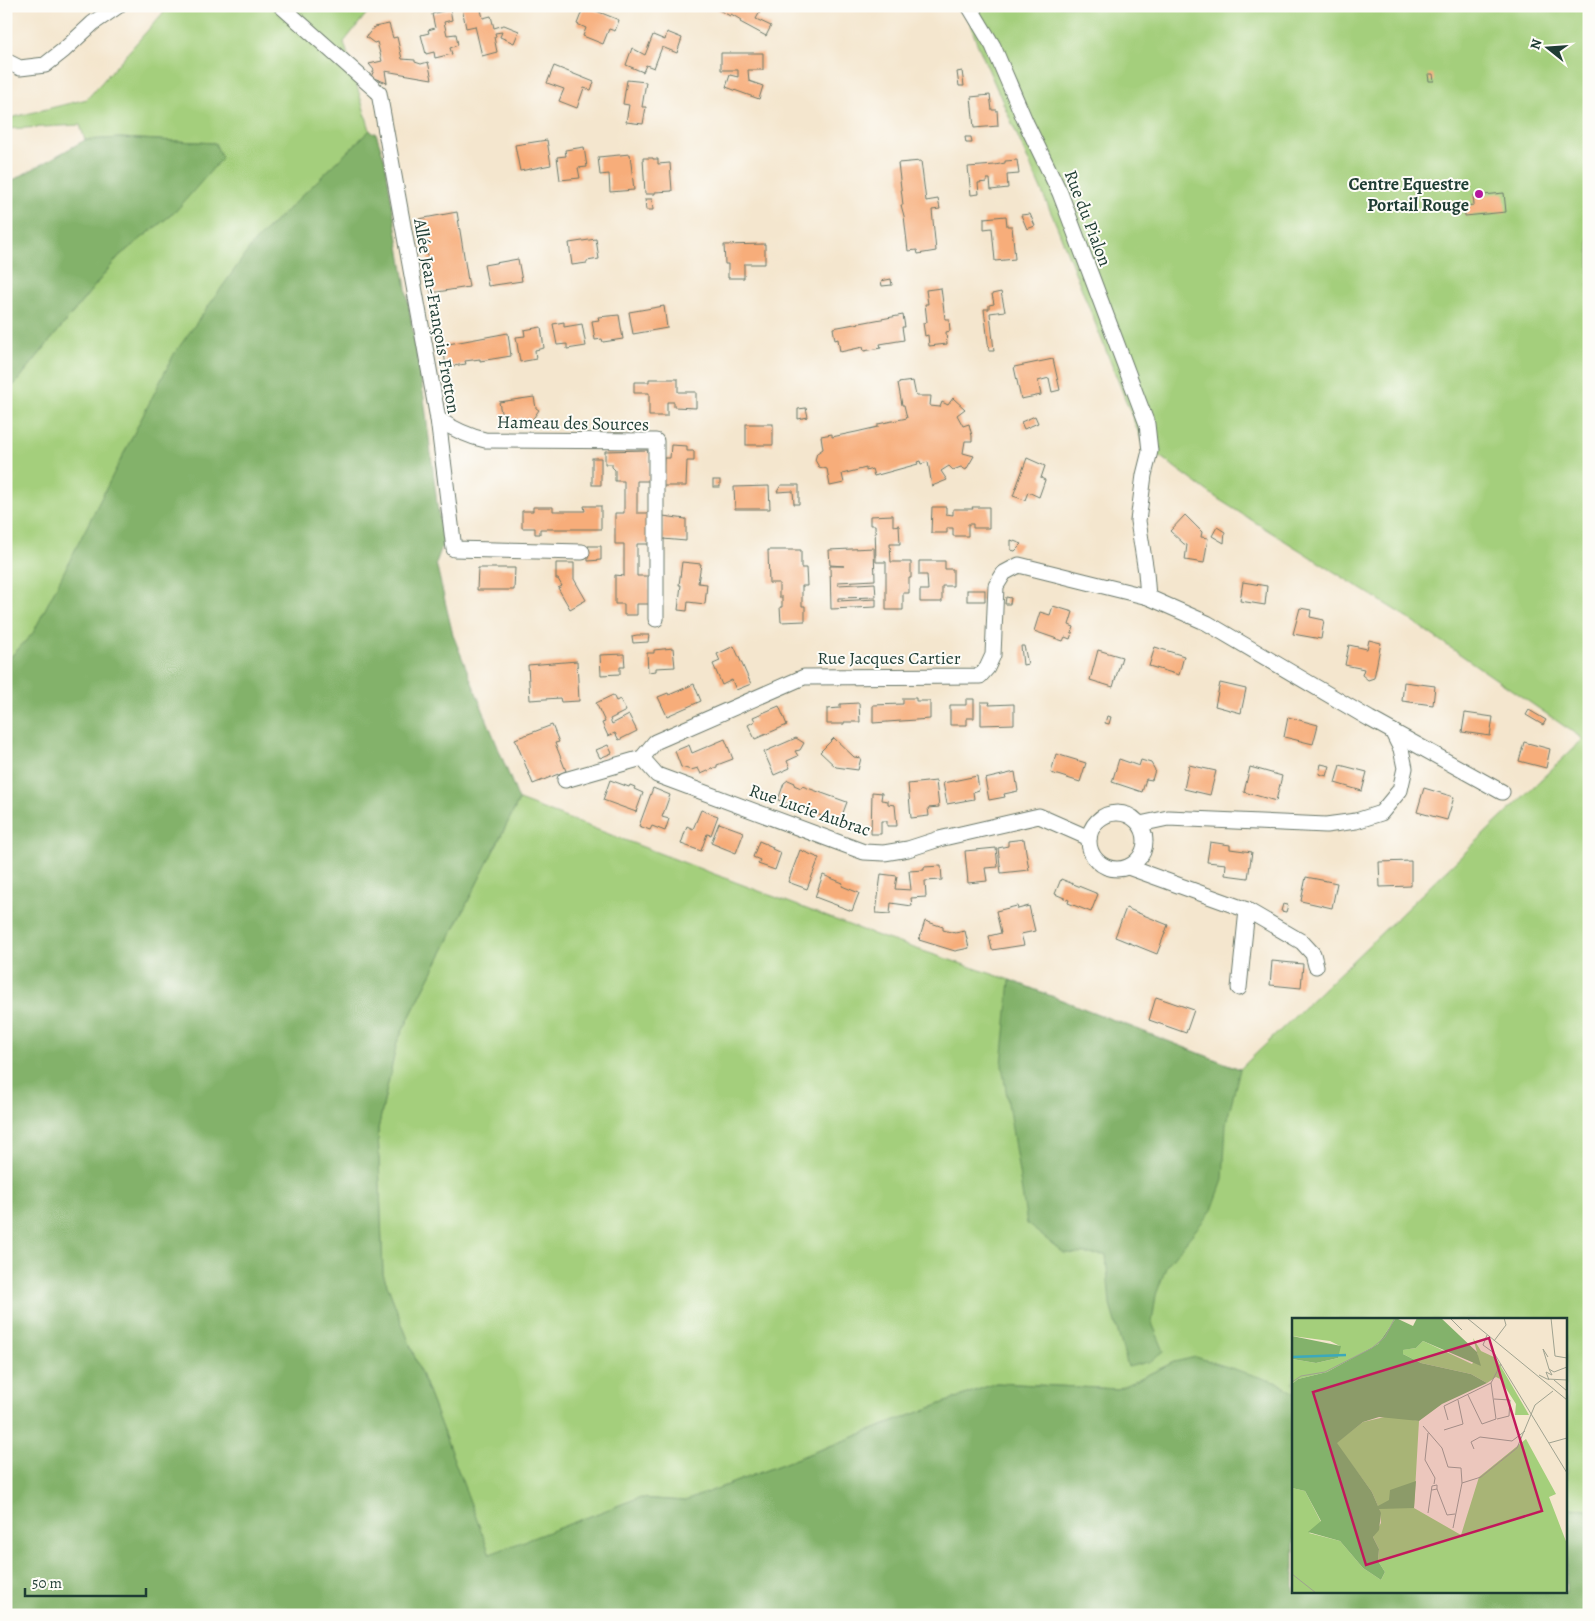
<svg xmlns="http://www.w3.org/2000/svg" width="1595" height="1621" viewBox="0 0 1595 1621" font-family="Alegreya,serif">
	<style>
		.green { fill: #a4cf7b; stroke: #628658 }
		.forest { fill: #83b26b; stroke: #517850 }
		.building { fill: #f7ad7a }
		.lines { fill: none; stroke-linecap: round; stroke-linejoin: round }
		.minor-casing { stroke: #6a786a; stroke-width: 17 }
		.minor { stroke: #fff; stroke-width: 15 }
		.poi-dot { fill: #b5179e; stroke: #fdfcf7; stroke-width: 2 }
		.labels { text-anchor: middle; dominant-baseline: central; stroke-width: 4; stroke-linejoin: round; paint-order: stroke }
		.poi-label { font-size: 18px; font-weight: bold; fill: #1f3d34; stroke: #fdfcf7; text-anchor: end }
		.street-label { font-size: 18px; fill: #1f3d34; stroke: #fdfcf7 }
		.inset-river { fill: none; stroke: #3ca9bb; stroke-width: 2.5 }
		.inset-road { fill: none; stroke: #9fa290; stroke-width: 1 }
		.view { fill: #c2185b; fill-opacity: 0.15; stroke: #c2185b; stroke-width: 2.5 }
		.inset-edge { fill: none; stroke: #1f3d34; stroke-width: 2.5 }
	</style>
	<rect width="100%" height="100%" fill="#fdfcf7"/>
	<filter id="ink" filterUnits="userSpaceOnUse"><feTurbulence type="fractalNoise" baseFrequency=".02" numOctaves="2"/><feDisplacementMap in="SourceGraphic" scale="10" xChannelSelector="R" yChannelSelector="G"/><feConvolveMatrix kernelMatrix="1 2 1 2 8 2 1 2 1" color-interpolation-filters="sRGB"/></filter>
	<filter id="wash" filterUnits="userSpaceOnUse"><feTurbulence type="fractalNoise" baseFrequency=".0096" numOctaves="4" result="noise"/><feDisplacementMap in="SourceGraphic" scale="20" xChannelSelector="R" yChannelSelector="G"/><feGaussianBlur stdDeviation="1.12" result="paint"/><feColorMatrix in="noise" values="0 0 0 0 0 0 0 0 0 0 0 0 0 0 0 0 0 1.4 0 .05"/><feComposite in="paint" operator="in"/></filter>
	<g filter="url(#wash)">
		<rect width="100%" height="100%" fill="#f4e6ce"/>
		<g class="green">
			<path d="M169,6h223l-25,7 -23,29 26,88 -115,111 -222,392 -27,29v-272l9,-6 104,-128 57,-45 39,-68 -94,-5 -36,2 -5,-15 -74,4v-10l81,-20z"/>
			<path d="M965,6h624v1503l-23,-1v-188h-272v73l-16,-10 -104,-21 -56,27 -122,-6 -311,118 -47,-3 -148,57 -107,-281 -5,-145 19,-87 122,-242 356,135 135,45 230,89 343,-330 -180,-124 -185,-116 -75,-55 -87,-220 -80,-183z"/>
		</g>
		<g class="forest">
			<path d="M370,130l3,3h3l9,28 39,237 14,113 6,30 -8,22 17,72 66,165 -122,242 -19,87 5,145 107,280 148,-56 47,3 311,-118 122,6 56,-27 22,-5 82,26 16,10v199h272v-84l23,1v106h-1583v-953l27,-29 141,-279 81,-113z"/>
			<path d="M120,138l95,5 7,15 -46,53 -57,45 -104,128 -9,6v-206l79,-44z"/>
			<path d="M1010,980l230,89 -14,55 -3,56 -11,30 -45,55 -11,30 -4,28 12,28 -12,10 -24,6 -18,-62 -4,-50 -42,-2 -37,-29 -25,-159z"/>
		</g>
		<g id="blocks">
			<g class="building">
				<path d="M471,6h9l3,12 8,-2 3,12 10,-3 15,6 -5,12 -14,-6 2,-5 -7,1 1,3 -2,1 3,15 -15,4 -7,-30 -9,2 -4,-20z"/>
				<path d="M584,6l35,14 -4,11 -6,-2 -6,15 -20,-8 3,-8 -9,-4z"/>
				<path d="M718,6h45l-7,13 15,7 -5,10 -26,-14 1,-2 -10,-6 -1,2 -13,-7z"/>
				<path d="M450,9l2,11 -8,2 3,13 9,-1 2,11 -8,3 2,6 -17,4 -1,-6 -8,2 -5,-19 8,-2 -1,-3 7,-2 -3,-14z"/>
				<path d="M389,24l4,14 4,-1 5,22 13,1v2l6,2 7,-2 4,17 -47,-8 2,12 -16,-6 3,-7 -5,-6 13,-3 -5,-19 -3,1 -8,-6 8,-10z"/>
				<path d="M667,32l15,6 -5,15 -15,-6 -8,21 -8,-3 -3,7 -17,-7 6,-17 13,7 8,-20 12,5z"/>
				<path d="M721,53h42v17h-15l1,11 14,5 -4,13 -33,-12 4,-12 8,2v-7h-17z"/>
				<path d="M554,66l40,16 -3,8 -7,-2 -7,20 -18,-7 5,-12 -17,-6z"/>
				<path d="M962,71l2,15h-5l-2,-14z"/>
				<path d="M1428,74h5l1,7h-5z"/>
				<path d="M627,80l19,2 -4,25h4l-3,17 -17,-2 3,-17 -6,-1z"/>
				<path d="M990,95l2,15h5l1,16 -24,2 -3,-31z"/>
				<path d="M965,137h6l1,6h-6z"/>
				<path d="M547,140l4,25 -31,6 -5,-26z"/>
				<path d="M584,147l3,20 -9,1 2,10 -20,2 -3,-23 9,-1 -1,-6z"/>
				<path d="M630,154l4,36 -24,2 -1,-18 -9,1 -2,-18z"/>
				<path d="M643,158h10v1h5v5l12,-1 2,28 -17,1v2h-10z"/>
				<path d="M1017,160l2,14 -12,1 1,13 -17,2 -1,-11h-3v3l-9,1 1,11 -8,1 -3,-28 27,-2 10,-2v-2z"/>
				<path d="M921,161l5,40 12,-2 2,10 -8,1 4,41 -18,3 -1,-4 -9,1 -4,-35 -3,-11h2l-5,-42z"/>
				<path d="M1504,193l2,19 -41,4 -1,-10 10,-1 -1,-9z"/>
				<path d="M645,199h7l1,11h-7z"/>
				<path d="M457,212l12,75 -38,6 -5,-30h3l-2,-11h-3l-5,-33z"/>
				<path d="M1030,214l5,12 -8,3 -6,-14z"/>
				<path d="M1006,216l1,10h5l3,33 -20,2 -3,-33 -8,1v-11z"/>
				<path d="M596,239l3,20 -12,2v2l-15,2 -3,-22z"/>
				<path d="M765,244v20h-21v14h-16v-14h-3l-1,-19z"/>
				<path d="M518,259l4,22 -34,5 -4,-21z"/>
				<path d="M891,279l1,6 -10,1 -1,-5z"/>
				<path d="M941,288l4,31h4l1,12 -4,1 1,12 -18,2 -1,-11 -3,1 -2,-13 4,-1 -2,-18h3l-2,-14z"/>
				<path d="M1001,292l4,19 -15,2 4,38h-5l-5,-42h5v-4l5,-1 -2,-10z"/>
				<path d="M664,306l3,22 -34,6 -4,-22z"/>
				<path d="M619,315l4,24 -20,3 -1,-3 -7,1 -3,-19 7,-1 -1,-3z"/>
				<path d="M903,315l2,12h-3l2,13 -24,4 1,4 -17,3 -1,-4 -23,5 -2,-13 -3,1 -2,-12z"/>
				<path d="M564,322v5l18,-3 4,22 -19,3v-5l-10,1 -4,-21z"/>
				<path d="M541,327l3,21 -9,2 1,9 -16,3 -4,-25 9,-1 -1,-6z"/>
				<path d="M508,333l3,23 -31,5v-2l-15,2 1,3 -20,3 -3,-22z"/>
				<path d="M1053,359l7,31 -8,2 -3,-14 -11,3 3,14 -20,4 -7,-32z"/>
				<path d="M649,379h29v13h18v16l-22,-1v-5h-7v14h-18v-23h-15v-11h15z"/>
				<path d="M913,381l3,15h15l-1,10 10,1 2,-5 6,3 5,-7 12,11 -8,6 6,11 6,-2 3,12v5h-7l-2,12 11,3 -8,14 -5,-3 -8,3 -4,-4 -8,5 6,9 -15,6 -4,-24 -7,2 -1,-3 -3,1 1,2 -44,12 -2,-7 -6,2v-3l-24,6 2,9 -14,3 -3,-17 -8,-2 -4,-7 2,-7 6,-4 -2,-13 11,-2v3l24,-5 22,-5v-3l29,-6 -3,-13h-2l-4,-22z"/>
				<path d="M534,397l2,11 3,2 -7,10 -11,2v-5l-4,3 -14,3 -4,-21z"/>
				<path d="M806,408l2,9 -10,2v-10z"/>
				<path d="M1035,416l3,7 -14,6 -3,-7z"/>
				<rect x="746" y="424" width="27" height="21"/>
				<path d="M671,445l16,1v5h7v10h-7l-1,25h-24l2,-28h6z"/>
				<path d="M647,450l2,4v27h-12v32h12v31h-12v32h12v28h-12v11h-13v-11h-9v-29l9,1v-32h-9v-31h9v-32h-9v-11l-3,-3v-3h-7v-13z"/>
				<rect x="592" y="458" width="9" height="27"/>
				<path d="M1027,458l18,8 -4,12 4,2 -6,17 -11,-5 -3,8 -12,-4z"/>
				<rect x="713" y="480" width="7" height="7"/>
				<path d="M781,485h18v19h-5l-1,-13 -16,1z"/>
				<path d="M769,486l1,23h-35l-1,-22z"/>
				<path d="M584,506h17v23h-61v5h-5v-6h-13v-17h11v-4h20v4h32z"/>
				<path d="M932,507h14v7l7,1v-6h20l-1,-2h17v21h-16v-4h-5v12h-15v-8h-6v5h-16z"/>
				<path d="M893,515v11l6,-1 1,19h-10l1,18h20v16h-2v15h-6v17h-17v-48h-10l-1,-37h-5v-9z"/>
				<path d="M1185,515l17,17 -1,5 7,1 -4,25 -19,-3 2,-15 -3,-1 -14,-13z"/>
				<path d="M663,516l23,3v22l-23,-2z"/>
				<path d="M1217,527l8,5 -1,11 -12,-7z"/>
				<path d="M1011,540l11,4 -7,7 -4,-1z"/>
				<path d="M588,546h13v14l-13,1z"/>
				<path d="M874,548l1,32 -37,2v3l37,-2 1,14 -38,1v3l38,-2v8l-45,2 -1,-43h14l-14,-1 -1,-15z"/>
				<path d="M768,550h33v18h5l1,18h-5v20h3v15l-24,1 -1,-15h2v-10h-3v-14h-10z"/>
				<path d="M919,561h26v8h8v17h-11v16h-22v-12h8l-1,-15h-8z"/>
				<path d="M682,562l19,2 -3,19 9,1 -2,20 -17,-2 -1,9 -9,-1 3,-25h-2z"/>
				<path d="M556,563h18v16l12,21 -16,9 -12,-21 4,-2 -4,-7h-2z"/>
				<path d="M478,568h37l-1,22h-37z"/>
				<path d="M1243,582l24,4 -2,19 -25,-4z"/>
				<rect x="967" y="590" width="18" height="11"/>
				<path d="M1006,597l5,1 -1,6h-5z"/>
				<path d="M1053,606l20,6 -4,13 5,2 -4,12 -5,-2 -2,4 -29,-10 6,-19 10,3z"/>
				<path d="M1300,608l11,2 -1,7 14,3 -3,19 -28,-5z"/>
				<path d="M637,635h12l-1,7 -15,1 -1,-7z"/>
				<path d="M1369,640l12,3 -7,35 -6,2 -6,-5 2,-6 -19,-4 4,-20 18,4z"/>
				<path d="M734,646l17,38 -15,6 -4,-10 -10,5 -9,-21 7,-3 -3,-7z"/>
				<path d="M1021,646h3l4,18 -5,1z"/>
				<path d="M1155,647l29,9 -5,19 -30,-9z"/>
				<path d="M673,648l2,19 -19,1v3l-8,1 -1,-19h7v-3z"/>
				<path d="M1098,650l24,7 -9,30 -23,-7z"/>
				<path d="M624,654l1,13h-5v7l-19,1 -1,-20z"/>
				<path d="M577,661l2,40 -18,1 -1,-4 -30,2 -2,-35z"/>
				<path d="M1404,682l31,4 -2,19 -31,-4z"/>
				<path d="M1220,683l26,6 -5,24 -26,-7z"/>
				<path d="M694,684l7,17 -34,15 -9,-19 10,-4 1,2z"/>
				<path d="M613,695l3,6 4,-2 6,12 -16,8 2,5 17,-9 8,16 -18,9 -4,-7 -7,3 -6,-13 3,-1 -9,-19z"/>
				<path d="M903,698h13v3h14v18l-57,4v-18l30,-1z"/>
				<path d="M966,699h8v19h-7v7h-17v-20h16z"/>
				<path d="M981,702h9l-1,3 25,-1v20l-33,1z"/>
				<path d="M859,703l1,19h-16v2h-17v-15l13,-1v-4z"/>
				<path d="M779,706l8,19 -32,14 -7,-14 7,-4 -2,-4z"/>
				<path d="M1529,710l17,10 -3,5 -17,-10z"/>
				<path d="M1465,713l28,4 -3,19 -28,-4z"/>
				<path d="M1107,716l4,1 -2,7 -4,-1z"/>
				<path d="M1288,717l30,8 -5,19 -29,-7z"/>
				<path d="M552,725l7,17 -4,1 11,28 -33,13 -18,-45z"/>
				<path d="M796,738l8,5 -4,7 -5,1 3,5 -11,5 3,7 -16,7 -10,-23z"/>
				<path d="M834,738l20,19 7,1 -3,12 -22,-3 -16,-15z"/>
				<path d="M725,739l8,20 -16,6v2l-16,7 -3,-6 -7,2 -10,-3 -6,-16 14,-6 3,8z"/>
				<path d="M1524,742l26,7 -4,19 -27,-7z"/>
				<path d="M608,745l4,8 -12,5 -4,-8z"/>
				<path d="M1056,754l30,9 -6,19 -29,-9z"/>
				<path d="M1119,759l20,7 2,-6 10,3 4,7 -3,10 -6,-1 -4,13 -30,-10z"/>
				<path d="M1321,764l9,2 -3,10 -8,-2z"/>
				<path d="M1189,765l27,6 -6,24 -26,-6z"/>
				<path d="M1340,765l27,7 -5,19 -27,-8z"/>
				<path d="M1250,767l32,9 -6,25 -32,-9z"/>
				<path d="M1015,772l3,19 -14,3 1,3 -16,3 -4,-21z"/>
				<path d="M977,776l2,14 -6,2 1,7 -27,5 -4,-21z"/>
				<path d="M610,780l19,7 1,-2 5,2 -1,2 9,4 -7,19 -33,-12z"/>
				<path d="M788,780l7,3 -1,2 7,3 1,-2 45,16 -7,19 -10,-4v2l-52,-19 6,-17z"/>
				<path d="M936,781l3,26 -11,1 1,8 -18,2 -3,-34z"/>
				<path d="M653,788l17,7 -8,22 7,2 -4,12 -13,-5 -2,4 -11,-4z"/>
				<path d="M1424,788l30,9 -7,23 -30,-8z"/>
				<path d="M872,792l10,1 -1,7 7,1v3l7,1 2,21h-10v-5h-6v13h-10z"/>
				<path d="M701,810l17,6 -7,19 -4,-1 -6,17 -20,-7 6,-18 6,3z"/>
				<path d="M719,823l25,9 -8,21 -25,-10z"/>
				<path d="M1024,839l5,31 -28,3 -3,-25 10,-2v-5z"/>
				<path d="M759,841l14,6 -1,2 9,4 -6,17 -17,-6 2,-4 -7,-3z"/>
				<path d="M1210,842l20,3v4l22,3 -4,26 -23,-3 1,-11 -19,-2z"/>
				<path d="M996,848l2,19 -13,1 2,13 -19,2 -3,-32z"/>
				<path d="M800,850l19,8 -12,31 -19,-7z"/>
				<path d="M1411,861v25l-31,1 -1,-25z"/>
				<path d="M941,866l1,14 -17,1 1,16 -15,1 1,8 -21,-3 -1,11 -14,-1 5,-39 16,2 -2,13 16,1 -2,-19 15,-1v-3z"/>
				<path d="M823,875l20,8 -1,3 17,7 -7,18 -37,-14z"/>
				<path d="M1306,877l31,6 -5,25 -31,-7z"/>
				<path d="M1061,879l37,15 -7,18 -23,-9 1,-3 -14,-6z"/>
				<path d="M1283,904l5,1 -2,7 -5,-1z"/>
				<path d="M1017,906l1,3 11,-3 6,25 -14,3 3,11 -32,5 -3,-14 12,-3 -5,-22z"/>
				<path d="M1126,908l42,17 -11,29 -42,-17z"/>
				<path d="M925,921l18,6v3l12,3 10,-2 4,17 -14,3 -36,-11z"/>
				<path d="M1272,961l31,3 -2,24 -31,-3z"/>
				<path d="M1156,997l38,13 -8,23 -37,-13z"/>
			</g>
		</g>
	</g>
	<g filter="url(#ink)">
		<use href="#blocks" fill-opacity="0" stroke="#6a786a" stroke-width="1"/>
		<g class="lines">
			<g class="minor-casing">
				<g id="minor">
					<path d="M281,6l98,87 59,326 16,130 128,3"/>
					<path d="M969,6l24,40 33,77 34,70 87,231 3,27 -6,24 -6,46 8,51 2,25 59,26 163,96 132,73"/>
					<path d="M6,61l14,7 25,-3 19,-15 29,-27 25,-17"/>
					<path d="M438,419c15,10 29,17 47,21l171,1v178"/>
					<path d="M642,758l15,17 207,77 20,1 24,-4 31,-10 100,-23 50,22"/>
					<path d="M565,780l77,-22 13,-16 149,-65 176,-1 7,-8 6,-13 3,-69 8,-13 15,-8 129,32"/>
					<circle cx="1117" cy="841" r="28"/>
					<path d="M1140,824l28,-6 158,7 30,-4 25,-8 19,-23 5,-22 -4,-19 -9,-18"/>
					<path d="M1128,867l119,43 55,32 11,12 3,12"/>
					<path d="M1239,988l8,-78"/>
				</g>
			</g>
			<use href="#minor" class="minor"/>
		</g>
	</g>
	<circle class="poi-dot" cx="1479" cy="194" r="5"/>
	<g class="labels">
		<g class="poi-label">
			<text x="1469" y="184">Centre Equestre<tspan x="1469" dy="21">Portail Rouge</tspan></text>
		</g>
		<g class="street-label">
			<text transform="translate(1088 218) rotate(69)">Rue du Pialon</text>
			<text transform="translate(437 316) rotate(80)">Allée Jean-François Frotton</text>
			<text transform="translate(573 423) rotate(1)">Hameau des Sources</text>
			<text x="889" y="658">Rue Jacques Cartier</text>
			<text transform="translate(810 810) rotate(19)">Rue Lucie Aubrac</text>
		</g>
	</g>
	<g transform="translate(1292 1318)">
		<rect width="275" height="275" fill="#f4e6ce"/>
		<path d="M0,0h104l-18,26 -51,28 -29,7 -6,5v-25l24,4 22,-5 2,-12 -10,-5 -38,-5zM181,20l8,13 15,7 33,57h-14l1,-11 -16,-25 -4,-2 -9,6 -16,-9 -50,-11 -18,-9 -1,-4 14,-2 7,-7 49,23 6,-8zM97,98l30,5 -5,87 47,27 18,-58 47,-38 30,55 -7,3 18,47v49h-275v-105l13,3 16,31 -12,11 31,8 23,27 18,12 4,-8 -7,-11 1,-12 -6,-12 8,-14 -1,-12 -8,-19 -36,-49 27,-21z" fill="#a4cf7b"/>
		<path d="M104,0l17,8 4,-8h24l36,34 4,14 -58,-25 -7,7 -13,2v4l18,9 50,11 16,9 -45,21 -23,17 -40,-4 -16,5 -26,21 35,49 9,21 -2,17 -6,7 6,12 -1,12 7,11 -4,8 -18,-12 -23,-27 -32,-9 13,-11 -16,-30 -13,-3v-104l6,-5 29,-7 51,-28zM0,18l49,10 -3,12 -22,5 -24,-4zM124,163l-2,27 -35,1 -1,-3 11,-6 1,-10z" fill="#83b26b"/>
		<path class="inset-river" d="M0,39l54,-2"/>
		<path class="inset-road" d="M158,0l12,12M175,0l100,82M259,0l4,38 12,2M195,17l-4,10 11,8 73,120M202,23l12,-16 -2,-7M256,39l-5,-8 6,20M247,57l8,4 20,1M257,62l-3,-8 6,3 -3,-6 5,3 13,-5M262,62l13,11M0,64l9,-6 24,-4 47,-24 13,-11 10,-19M176,77l14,29 14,-5 -5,-36M202,81l16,1 -1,16 -12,3M156,102l-4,-14 47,-23 10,-19M131,108l19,22 6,19 13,1 1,15M152,112l19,-6 -5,-24M136,115l-3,27 10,18 -1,6M257,125l18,-5M182,131l-3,-7 9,-5 32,4 13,-10M145,171l10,26 8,-1M136,195l4,-27 5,-1v4l-5,1M161,210l9,-45 19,-6 36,-29 18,-43 18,-14M0,256l24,19"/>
		<path class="view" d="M197,20l53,173 -176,54 -53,-173z"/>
		<rect width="275" height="275" class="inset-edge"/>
	</g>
	<rect width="1595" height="1621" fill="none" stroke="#fdfcf7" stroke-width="25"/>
	<g transform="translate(1548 48) rotate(287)" stroke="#fdfcf7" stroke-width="4" paint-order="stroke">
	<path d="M0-4L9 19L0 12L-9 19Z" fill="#1f3d34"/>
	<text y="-8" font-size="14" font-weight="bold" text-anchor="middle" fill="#1f3d34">N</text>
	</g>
	<path d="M25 1588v8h121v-8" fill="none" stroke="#1f3d34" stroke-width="2.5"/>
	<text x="32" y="1588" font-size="15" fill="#1f3d34" stroke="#fdfcf7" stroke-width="4" paint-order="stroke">50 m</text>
</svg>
